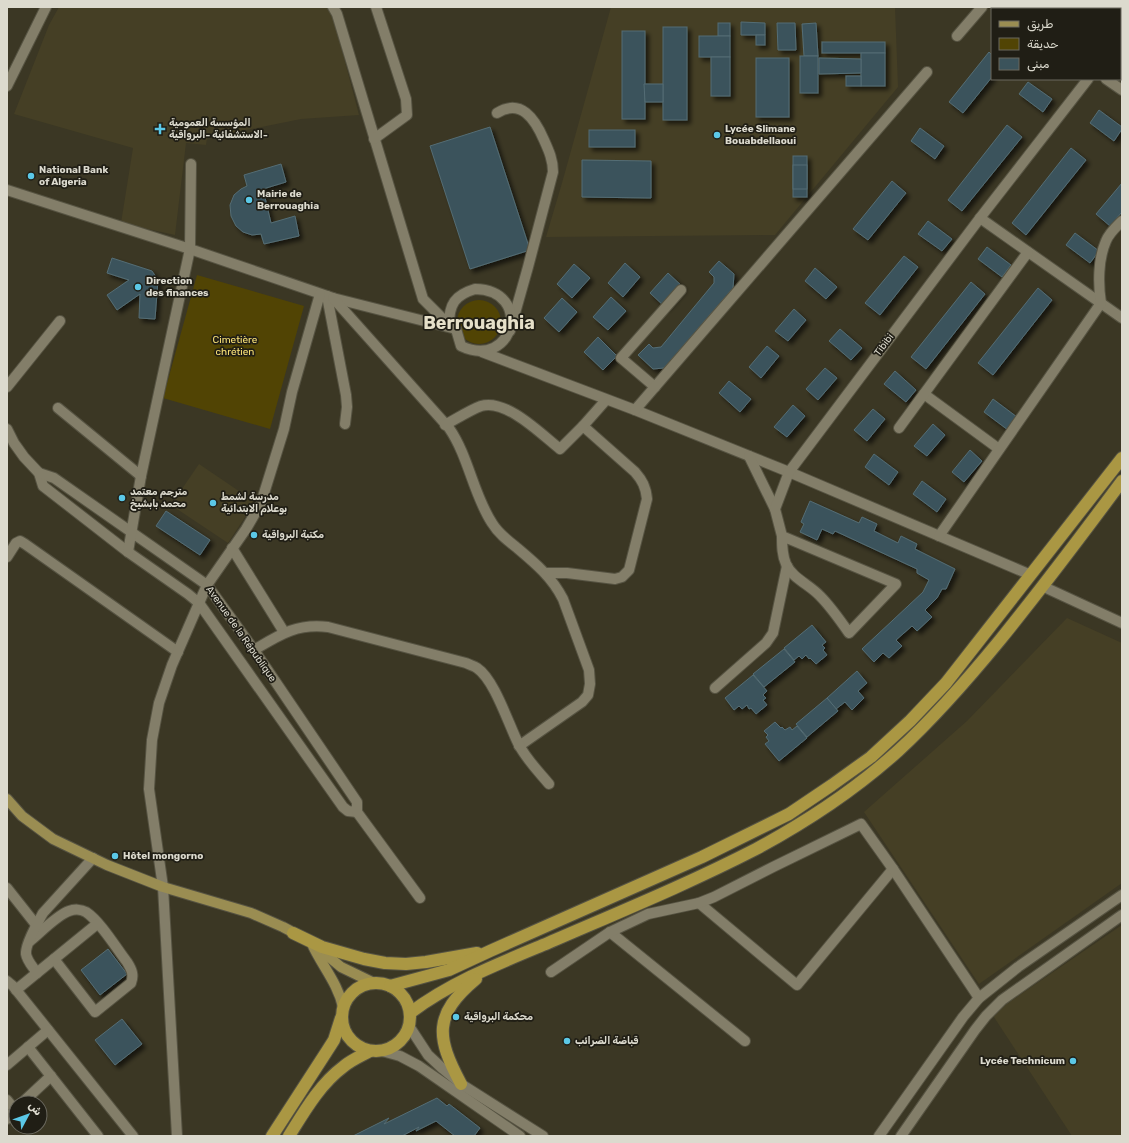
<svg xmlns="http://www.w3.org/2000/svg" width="1129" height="1143" viewBox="0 0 1129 1143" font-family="Rubik,'Noto Naskh Arabic',sans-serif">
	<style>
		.built { fill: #453f25 }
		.green { fill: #514404 }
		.building { fill: #3b535b; stroke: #546d75; filter: url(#shadow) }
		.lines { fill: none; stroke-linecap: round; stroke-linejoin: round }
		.minor-casing { stroke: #565342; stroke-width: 12 }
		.major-casing { stroke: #565342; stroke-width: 12 }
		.highway-casing { stroke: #565342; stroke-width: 14 }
		.minor { stroke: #837e69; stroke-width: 10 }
		.major { stroke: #9a8d52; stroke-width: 10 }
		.highway { stroke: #aa9743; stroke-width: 12 }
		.poi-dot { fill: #5bc8e7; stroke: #201e15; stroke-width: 1.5 }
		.labels { text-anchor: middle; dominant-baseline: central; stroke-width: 3.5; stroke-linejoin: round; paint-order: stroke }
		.poi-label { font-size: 10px; font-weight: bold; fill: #dcdace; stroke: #201e15; text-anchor: start }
		.park-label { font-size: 10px; fill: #fae277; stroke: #201e15 }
		.street-label { font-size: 10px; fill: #dcdace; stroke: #201e15 }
		.town-label { font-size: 18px; font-weight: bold; fill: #e6e0c9; stroke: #201e15 }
	</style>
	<defs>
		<filter id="shadow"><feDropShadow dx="3.5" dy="3.5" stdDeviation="2" flood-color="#0009"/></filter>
	</defs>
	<rect width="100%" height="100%" fill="#3b3724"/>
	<g class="built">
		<path d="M59,7h270l4,9 26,99 -58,4 -94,19 -1,7 -20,-2 -11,92 -54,-12 12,-75 -119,-34 35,-89z"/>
		<path d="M611,7h284l3,80 -123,148 -229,2 16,-54z"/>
		<path d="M199,464l56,38 -27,41 -57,-38z"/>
		<path d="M1067,618l55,25v240l-143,101 -115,-172 103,-91z"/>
		<path d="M1122,925v211h-50l-80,-122z"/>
	</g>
	<g class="green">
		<path d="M197,275l107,31 -34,123 -107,-31z"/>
		<circle cx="479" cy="322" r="22"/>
	</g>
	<g class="building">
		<path d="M741,22l24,1v12h-24z"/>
		<rect x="718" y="23" width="12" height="13"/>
		<path d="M777,23h18l1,27h-18z"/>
		<path d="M816,23l2,33h-14l-2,-32z"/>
		<rect x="663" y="27" width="24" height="93"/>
		<rect x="622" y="31" width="23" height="88"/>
		<rect x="756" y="35" width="9" height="10"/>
		<rect x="699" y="36" width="31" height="21"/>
		<rect x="822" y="42" width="63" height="11"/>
		<path d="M989,52l3,3v22l-29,36 -14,-11z"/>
		<rect x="861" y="53" width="24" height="33"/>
		<rect x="800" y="56" width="18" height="37"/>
		<rect x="711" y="57" width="19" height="39"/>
		<rect x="756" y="58" width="33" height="59"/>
		<path d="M819,58l42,1v14l-42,1z"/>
		<rect x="846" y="76" width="15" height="10"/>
		<path d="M1028,82l24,17 -9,13 -24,-18z"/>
		<path d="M644,84h19v18h-18z"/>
		<path d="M1099,110l23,17v2l-8,12 -24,-18z"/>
		<path d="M1007,125l15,12 -60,74 -14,-11z"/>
		<path d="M490,127l40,123 -60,19 -40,-123z"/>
		<path d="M920,128l24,18 -9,13 -24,-18z"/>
		<rect x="589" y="130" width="46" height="17"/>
		<path d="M1071,148l15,12 -60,75 -14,-12z"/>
		<rect x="793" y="156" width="14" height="41"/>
		<path d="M582,160l69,1v37l-69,-1z"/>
		<path d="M281,164l5,18 -23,7 8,34 24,-7 4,20 -35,8 -3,-10 -9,1 -9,-3 -7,-6 -5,-10 -1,-11 4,-10 7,-6 6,-3 -3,-11z"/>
		<rect x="793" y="165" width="14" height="24"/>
		<path d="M892,181l14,12 -38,47 -15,-11z"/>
		<path d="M1122,183v29l-12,14 -14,-12z"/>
		<path d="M928,221l24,18 -10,12 -24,-17z"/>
		<path d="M1075,233l24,18 -9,12 -24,-18z"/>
		<path d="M987,247l24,18 -9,12 -24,-18z"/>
		<path d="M904,256l14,11 -38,48 -15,-12z"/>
		<path d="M112,258l40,13 6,9 -3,39 -16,-1 1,-24 -23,16 -10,-15 22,-15 -22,-7z"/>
		<path d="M719,261l15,13 -1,14 -69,80 -11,1 -15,-14 11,-11 4,4 8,-1 53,-64v-6l-5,-5z"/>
		<path d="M625,263l15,14 -17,20 -15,-14z"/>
		<path d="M574,264l16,14 -18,20 -15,-14z"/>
		<path d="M815,268l22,19 -11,12 -21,-18z"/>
		<path d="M668,273l15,14 -18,20 -15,-14z"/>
		<path d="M971,282l14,12 -59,75 -15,-12z"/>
		<path d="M1038,288l14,12 -59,75 -15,-12z"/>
		<path d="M611,297l15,14 -18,19 -15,-13z"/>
		<path d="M562,298l15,14 -18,20 -15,-14z"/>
		<path d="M794,309l12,11 -18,21 -13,-10z"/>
		<path d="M840,329l22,19 -11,12 -22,-19z"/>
		<path d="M598,337l19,19 -14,14 -19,-18z"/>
		<path d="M767,346l12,10 -18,22 -12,-11z"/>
		<path d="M825,368l12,10 -19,22 -12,-11z"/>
		<path d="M895,371l21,19 -10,12 -22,-18z"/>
		<path d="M729,381l22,18 -11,13 -21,-19z"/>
		<path d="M993,399l24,18 -9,13 -24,-18z"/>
		<path d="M793,405l12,11 -18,21 -13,-10z"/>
		<path d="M873,409l12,10 -18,22 -13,-11z"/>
		<path d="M933,424l12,11 -18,21 -13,-10z"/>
		<path d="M970,450l12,11 -18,21 -12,-10z"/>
		<path d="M874,454l24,18 -9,13 -24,-18z"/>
		<path d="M922,481l24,18 -9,13 -24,-18z"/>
		<path d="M810,501l49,22 3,-6 15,7 -3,7 24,12 3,-7 16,8 -2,5 40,20 -9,20h-4l-5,9 -12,12 7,7 -15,14 -5,-5 -16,14 6,6 -13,12 -6,-5 -9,9 -12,-13 61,-57 6,-12 -12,-7v-4l-82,-38 -2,3 -11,-5 -5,11 -17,-8 4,-8 -3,-2z"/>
		<path d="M166,511l44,29 -10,15 -44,-29z"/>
		<path d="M812,625l14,17 -4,3 3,3 -2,2 4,5 -11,9 -6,-6 -1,1 -3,-4 -4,4 -3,-3 -5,4 -10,-12z"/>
		<path d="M784,649l11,13 -31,25 -11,-13z"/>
		<path d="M857,671l10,12 -9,8 6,7 -12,12 -7,-8 -9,7 -9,-11z"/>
		<path d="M753,675l14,16 -4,4 3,3 -3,2 4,5 -11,9 -5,-6 -2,1 -2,-4 -5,4 -3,-3 -5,4 -9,-12z"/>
		<path d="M827,698l11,13 -31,26 -11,-13z"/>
		<path d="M775,722l6,6 1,-1 3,3 5,-3 2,3 5,-4 10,12 -28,23 -14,-17 4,-3 -3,-4 2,-2 -4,-4z"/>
		<path d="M108,949l19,25 -27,21 -19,-25z"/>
		<path d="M122,1019l20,25 -27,21 -20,-25z"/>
		<path d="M437,1098l10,8 2,-2 31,24 -6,8h-19l-19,-15 -20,10 3,-4 -17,9h-49l36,-18 -5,6z"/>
	</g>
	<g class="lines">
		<g class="minor-casing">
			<g id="minor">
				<path d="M333,7l4,7 86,285 26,26"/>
				<path d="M957,36l25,-29"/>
				<path d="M1106,79l16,11"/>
				<path d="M7,86l39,-79"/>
				<path d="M497,113c24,-15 38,6 47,27 5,11 9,20 9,32l-25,95 -18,64"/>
				<path d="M374,139l33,-24 -1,-16 -30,-92"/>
				<path d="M7,190l183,59 143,49 123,31"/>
				<path d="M980,218l142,100"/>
				<path d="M475,289c59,1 39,82 -14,57l-5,-17 -7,-4c0,-21 6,-30 26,-36z"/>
				<path d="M327,296l19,99 1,12 -2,17"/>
				<path d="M333,298l116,130c20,29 24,66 43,95 6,10 15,17 24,24 19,16 36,30 47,52l26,71 1,14 -2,11 -6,7 -63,44"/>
				<path d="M482,352l153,58 154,62 242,103"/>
				<path d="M7,387l53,-66"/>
				<path d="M655,387l-34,-29 60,-68"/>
				<path d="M924,394l75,55"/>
				<path d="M58,408l83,68"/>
				<path d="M635,410l292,-338"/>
				<path d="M445,425c11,-6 25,-15 36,-19 25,-8 61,29 79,43l23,-23 52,46c7,8 11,15 12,27l-18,71 -7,7 -7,2 -48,-6h-21"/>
				<path d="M583,426l23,-26"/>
				<path d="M899,428l129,-176"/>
				<path d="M7,429l7,14 10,14 15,16 4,13 85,66 60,42 11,9 144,204 5,4 9,1"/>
				<path d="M749,456l26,53"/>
				<path d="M39,473l15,5 153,107 47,65 103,152v10l63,86"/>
				<path d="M782,536c0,10 0,19 4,28 6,14 24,21 34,32 11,11 20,24 29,37l47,-49 -114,-48 -7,-27 14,-37 191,-254 108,-139"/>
				<path d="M939,536l162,-233c-3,-19 -3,-44 5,-62 3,-8 10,-14 16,-20"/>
				<path d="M232,548l52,84"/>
				<path d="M128,552l13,-76 49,-227 1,-85"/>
				<path d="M7,557l9,-14 4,-2 5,3 153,108"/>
				<path d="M1042,586l80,37"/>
				<path d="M254,650c25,-15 43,-27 74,-23l138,36c4,2 8,3 11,5 18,12 32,58 42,77 8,15 20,27 30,39"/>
				<path d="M715,688l51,-45 7,-10 14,-67"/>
				<path d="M7,888l30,38"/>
				<path d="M699,903l98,82 96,-116"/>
				<path d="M610,932l135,109"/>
				<path d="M30,941c10,-8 27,-26 39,-30 5,-2 12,-2 17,1 15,10 30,36 41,50 5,8 7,13 4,21l-36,29 -41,-53"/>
				<path d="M551,972l59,-40 38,-18 51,-11 15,-6 59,-30 88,-43 32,45 86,129"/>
				<path d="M37,973c-4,-6 -10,-12 -11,-19 -1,-10 12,-32 17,-41l50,-55"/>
				<path d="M7,981l6,5 120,150"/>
				<path d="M16,990l81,-66"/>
				<path d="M409,1026l19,29 15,14 18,15 82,52"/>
				<path d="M28,1047l70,89"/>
				<path d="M382,1051l18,5 19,10 101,70"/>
				<path d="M7,1065l41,-35"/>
				<path d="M7,1100l8,10"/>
				<path d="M22,1103l29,-27"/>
				<path d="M7,1119l9,-10"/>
				<path d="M177,1136l-14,-249 -14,-98 3,-49 7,-37 13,-38 27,-62 8,-18 39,-56 15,-26 23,-74 8,-37 28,-98"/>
				<path d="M879,1136l84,-119 16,-19 39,-31 104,-72"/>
				<path d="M901,1136l74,-106 11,-14 16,-16 120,-85"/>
			</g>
		</g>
		<g class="major-casing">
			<g id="major">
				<path d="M7,799l15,17 31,23 54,26 56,22 88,26 32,14 17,9"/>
				<path d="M313,946c10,21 25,38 30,61"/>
				<path d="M317,947l24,20 33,16"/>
			</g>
		</g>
		<g class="highway-casing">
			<g id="highway">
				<path d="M293,933l29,14 42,12 21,4 21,1 20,-2 51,-9"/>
				<circle cx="376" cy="1017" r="34"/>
				<path d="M390,986l59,-16 41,-19 212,-94 87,-43 43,-29 39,-28 39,-36 36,-38 176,-225"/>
				<path d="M410,1013c41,-31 90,-50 138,-70 69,-30 140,-59 208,-94 50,-27 100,-60 142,-98 37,-34 70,-72 102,-111 42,-52 82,-105 122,-159"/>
				<path d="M461,1084c-25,-47 -28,-69 15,-105"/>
				<path d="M272,1136l55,-85 7,-11 7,-22"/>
				<path d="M289,1136c15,-24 31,-52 54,-69 8,-7 18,-11 27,-16"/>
			</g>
		</g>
		<use href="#minor" class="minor"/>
		<use href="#major" class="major"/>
		<use href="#highway" class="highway"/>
	</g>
	<g class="poi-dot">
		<path d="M158 123h4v4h4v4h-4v4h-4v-4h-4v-4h4z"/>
		<circle cx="717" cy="135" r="4"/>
		<circle cx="31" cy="176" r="4"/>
		<circle cx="249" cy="200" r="4"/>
		<circle cx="138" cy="287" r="4"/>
		<circle cx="122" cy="498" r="4"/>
		<circle cx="213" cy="503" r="4"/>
		<circle cx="254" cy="535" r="4"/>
		<circle cx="115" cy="856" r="4"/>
		<circle cx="456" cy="1017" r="4"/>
		<circle cx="567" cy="1041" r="4"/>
		<circle cx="1073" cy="1061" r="4"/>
	</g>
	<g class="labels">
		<g class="poi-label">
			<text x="169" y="123">المؤسسة العمومية<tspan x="169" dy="12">الاستشفائية -البرواقية-</tspan></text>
			<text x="725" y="129">Lycée Slimane<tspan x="725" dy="12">Bouabdellaoui</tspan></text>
			<text x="39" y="170">National Bank<tspan x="39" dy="12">of Algeria</tspan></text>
			<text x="257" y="194">Mairie de<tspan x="257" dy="12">Berrouaghia</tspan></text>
			<text x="146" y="281">Direction<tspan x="146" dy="12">des finances</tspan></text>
			<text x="130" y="492">مترجم معتمد<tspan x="130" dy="12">محمد بابشيخ</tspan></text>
			<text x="221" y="497">مدرسة لشمط<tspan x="221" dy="12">بوعلام الابتدائية</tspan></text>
			<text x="262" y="535">مكتبة البرواقية</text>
			<text x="123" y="856">Hôtel mongorno</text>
			<text x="464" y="1017">محكمة البرواقية</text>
			<text x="575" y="1041">قباضة الضرائب</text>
			<text x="1065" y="1061" text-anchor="end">Lycée Technicum</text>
		</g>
		<g class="park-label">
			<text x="235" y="340">Cimetière<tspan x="235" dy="12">chrétien</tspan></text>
		</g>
		<g class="street-label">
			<text transform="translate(884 345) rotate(-53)">Tibibi</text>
			<text transform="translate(241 634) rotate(55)">Avenue de la République</text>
		</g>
		<g class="town-label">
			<text x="479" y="323">Berrouaghia</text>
		</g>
	</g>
	<rect width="1129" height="1143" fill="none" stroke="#dcdace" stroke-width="16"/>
	<rect x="991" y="8" width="130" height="72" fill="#201e15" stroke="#6b695f"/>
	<rect x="999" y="21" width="20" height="6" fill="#9a8d52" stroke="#6b695f"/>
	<text x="1027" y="28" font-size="12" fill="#dcdace">طريق</text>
	<rect x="999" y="38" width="20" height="12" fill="#514404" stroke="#6b695f"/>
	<text x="1027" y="48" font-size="12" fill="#dcdace">حديقة</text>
	<rect x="999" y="58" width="20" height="12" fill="#3b535b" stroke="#6b695f"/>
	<text x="1027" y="68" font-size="12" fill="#dcdace">مبنى</text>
	<g transform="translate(28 1115) rotate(49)"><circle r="19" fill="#201e15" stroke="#6b695f"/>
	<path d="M0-3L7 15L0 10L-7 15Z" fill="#5bc8e7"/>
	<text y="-6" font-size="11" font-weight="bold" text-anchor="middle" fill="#dcdace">ش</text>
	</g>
</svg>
